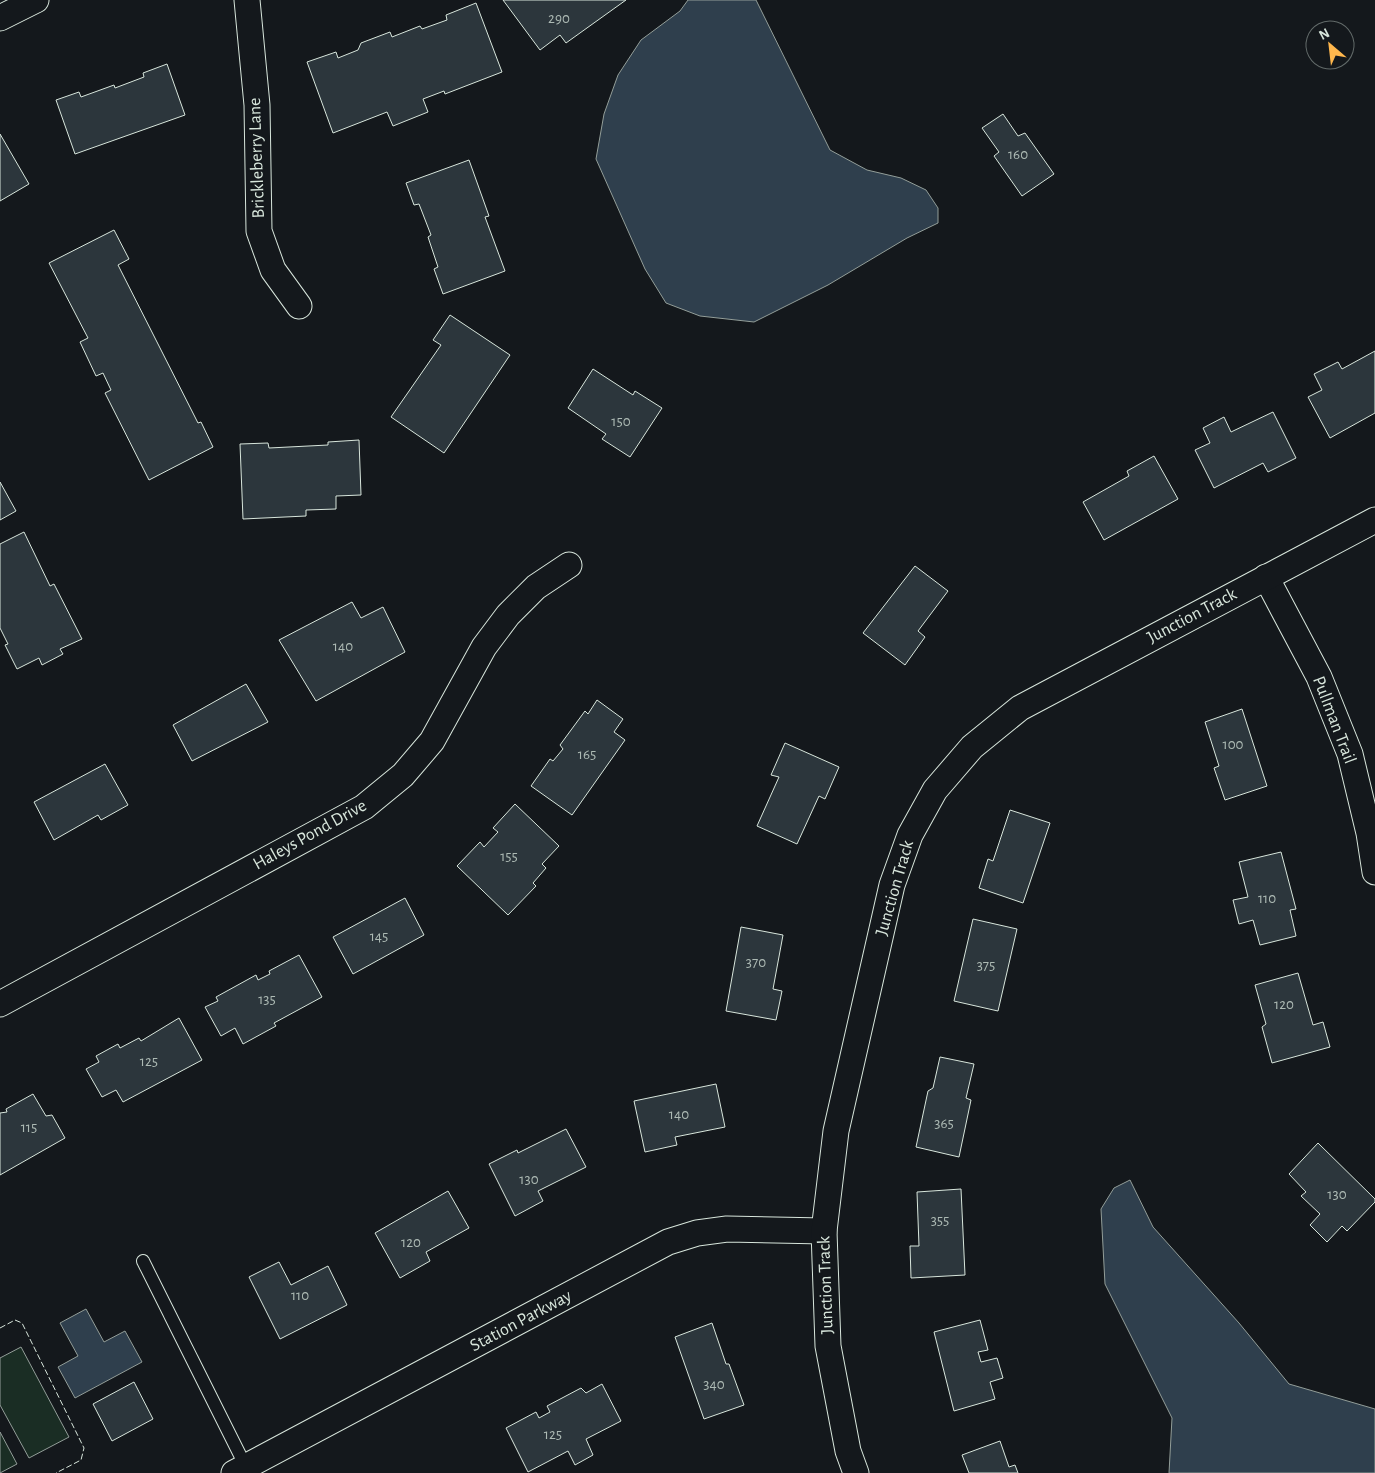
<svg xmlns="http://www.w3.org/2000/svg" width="1375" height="1473" viewBox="0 0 1375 1473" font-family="'Alegreya Sans',sans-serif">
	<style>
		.green { fill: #1a2d24; stroke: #939e99 }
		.water { fill: #2f3f4d; stroke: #939e99 }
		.building { fill: #2c363c; stroke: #d8e6dc }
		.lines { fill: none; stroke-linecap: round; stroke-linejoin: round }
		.service-casing { stroke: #d8e6dc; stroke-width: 14 }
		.minor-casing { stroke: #d8e6dc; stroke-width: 27 }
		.service { stroke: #14181c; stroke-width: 12 }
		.minor { stroke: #14181c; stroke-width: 25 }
		.fence { stroke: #d8e6dc; stroke-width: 1; stroke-dasharray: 6 2.5; stroke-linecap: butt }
		.labels { text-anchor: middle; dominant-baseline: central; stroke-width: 4; stroke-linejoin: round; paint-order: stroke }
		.number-label { font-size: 15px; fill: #adbab4 }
		.street-label { font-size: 18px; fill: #d8e6dc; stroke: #14181c }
	</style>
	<rect width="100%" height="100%" fill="#14181c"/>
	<g class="green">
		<path d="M21,1347l48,90 -40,21 -29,-53v-47z"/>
		<path d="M0,1432l17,32 -17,9z"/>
	</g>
	<g class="water">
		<path d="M688,0h68l74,150 37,20 34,8 25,12 12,18v15l-31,15 -79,47 -74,37 -54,-6 -34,-13 -21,-34 -49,-110 8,-45 14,-39 23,-35 39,-29z"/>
		<path d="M1130,1180l23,47 86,96 50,61 86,25v64h-206l3,-55 -67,-134 -4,-75 13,-21z"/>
		<path d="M86,1309l18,33 21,-11 17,31 -67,36 -17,-31 20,-11 -18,-33z"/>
	</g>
	<g class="building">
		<path d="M503,0h123l-60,43 -6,-8 -20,15z"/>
		<path d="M476,3l26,69 -57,22 -1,-3 -21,8 5,13 -35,14 -6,-14 -54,21 -26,-71 29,-10 2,6 20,-8 3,-7 29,-11 2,5 28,-11 2,3 25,-9 -1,-5z"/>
		<path d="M167,64l18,51 -110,39 -19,-54 23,-8 2,5 33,-12 1,3 29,-11 -1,-4z"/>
		<path d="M1003,114l15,22 7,-3 29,41 -32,22 -28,-40 5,-4 -17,-24z"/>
		<path d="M0,134l29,50 -29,17z"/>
		<path d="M469,160l20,56 -4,1 20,54 -62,23 -9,-25 4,-2 -10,-30 3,-2 -12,-31 -5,1 -8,-22z"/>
		<path d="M114,230l15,29 -11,6 80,158 3,-1 12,25 -64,33 -44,-87 6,-3 -8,-17 -7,3 -16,-34 8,-4 -39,-75z"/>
		<path d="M450,315l60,40 -66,98 -53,-36 50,-72 -8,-5z"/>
		<path d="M1375,351v62l-45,25 -22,-41 14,-7 -8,-16 24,-12 4,7z"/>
		<path d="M593,369l40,26 2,-4 27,17 -32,49 -28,-18 4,-5 -38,-26z"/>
		<path d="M1273,412l23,46 -28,14 -5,-9 -49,25 -19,-38 15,-7 -7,-15 21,-11 7,15z"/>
		<path d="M359,440l2,55 -25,1v13l-30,1v6l-63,3 -3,-75 28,-1 1,5 59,-3v-3z"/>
		<path d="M1154,456l24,43 -74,41 -21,-38 46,-26 -2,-5z"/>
		<path d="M0,482l16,29 -16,9z"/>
		<path d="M24,532l26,54 4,-2 28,55 -22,10 3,5 -21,11 -3,-7 -22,11 -12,-24 3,-1 -8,-16v-84z"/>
		<path d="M915,566l33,25 -30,40 7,6 -20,28 -42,-32z"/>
		<path d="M352,602l9,16 22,-11 22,45 -89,49 -37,-61z"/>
		<path d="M246,684l22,38 -76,39 -19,-36z"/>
		<path d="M597,700l26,19 -9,13 11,8 -53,75 -41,-29 19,-27 3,2 10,-12 -3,-4 25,-34 3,3z"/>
		<path d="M1242,709l25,77 -42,14 -11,-32 5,-2 -14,-44z"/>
		<path d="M785,743l54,24 -14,32 -6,-3 -22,48 -40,-18 22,-49 -8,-2z"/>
		<path d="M105,764l23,41 -27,15 -3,-5 -44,25 -20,-38z"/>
		<path d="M515,804l44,42 -17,18 4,4 -13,15 3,3 -28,29 -51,-49 23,-24 4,5 14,-15 -5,-4z"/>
		<path d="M1010,810l40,13 -27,80 -44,-15 9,-29 5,2z"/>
		<path d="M1281,852l15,57 -6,1 6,26 -36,9 -7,-25 -14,4 -6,-24 15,-3 -9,-35z"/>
		<path d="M405,898l19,37 -71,39 -20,-37z"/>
		<path d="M973,919l44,10 -19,82 -44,-10z"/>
		<path d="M741,927l42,8 -10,54 9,2 -6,29 -50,-9z"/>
		<path d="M299,955l23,42 -48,26 2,3 -33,18 -8,-16 -14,8 -16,-29 13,-6 -2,-4 40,-22 2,5 12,-6 -1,-3z"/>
		<path d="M1298,973l15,52 10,-3 7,25 -58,16 -10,-36 4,-3 -11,-39z"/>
		<path d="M179,1018l23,42 -79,42 -7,-12 -14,7 -16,-28 13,-7 -3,-6 22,-12 2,4 19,-10 2,3z"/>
		<path d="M940,1057l34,7 -8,34 5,2 -12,57 -43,-10 12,-56 5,-3z"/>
		<path d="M716,1084l9,43 -50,10 2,8 -32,7 -11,-51z"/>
		<path d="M33,1094l13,22 6,-1 13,23 -65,37v-62l7,-1 -1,-3z"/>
		<path d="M566,1129l20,38 -48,24 5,10 -28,15 -26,-52 28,-14 1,3z"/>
		<path d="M1318,1143l57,56v3l-28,29 -5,-5 -15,16 -17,-17 10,-11 -19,-18 5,-4 -17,-18z"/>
		<path d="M961,1189l4,86 -54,3 -1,-32h9l-2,-54z"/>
		<path d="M448,1191l21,37 -43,24 4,9 -30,17 -25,-45z"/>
		<path d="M279,1262l12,23 37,-19 19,39 -67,34 -31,-62z"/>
		<path d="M980,1320l8,30 -10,2 3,10 16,-4 6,20 -13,4 5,17 -41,12 -20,-79z"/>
		<path d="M712,1323l14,41h3l15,41 -40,14 -29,-82z"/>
		<path d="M134,1382l19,37 -41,22 -19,-37z"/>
		<path d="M602,1384l19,37 -35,18 7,16 -18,10 -7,-14 -40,21 -22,-44 30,-16 3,6 11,-6 -3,-6 34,-18 5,5z"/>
		<path d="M1000,1441l9,26 6,-2 3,8h-49l-7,-18z"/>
	</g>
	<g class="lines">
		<g class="service-casing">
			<path id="service" d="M143,1261l103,206"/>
		</g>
		<g class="minor-casing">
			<g id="minor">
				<path d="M247,0l10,105 2,126 14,39 26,36"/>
				<path d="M0,18l36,-18"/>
				<path d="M1266,577l53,100 31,77 19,79 6,39"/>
				<path d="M0,1004l364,-197 39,-32 29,-34 52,-94 24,-32 28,-28 33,-22"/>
				<path d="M234,1473l434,-231 29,-9 30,-4 97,2"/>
				<path d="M856,1473l-8,-22 -20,-105 -4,-115 12,-100 56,-246 18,-50 25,-45 37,-43 48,-39 355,-188"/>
			</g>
		</g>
		<use href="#service" class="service"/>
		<use href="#minor" class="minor"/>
		<path class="fence" d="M0,1328l15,-8 7,3 62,125 -3,12 -25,13"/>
	</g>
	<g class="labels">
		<g class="number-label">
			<text x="559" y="18">290</text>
			<text x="1018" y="154">160</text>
			<text x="621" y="421">150</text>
			<text x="343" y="646">140</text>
			<text x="1233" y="744">100</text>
			<text x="587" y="754">165</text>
			<text x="509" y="856">155</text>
			<text x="1267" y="898">110</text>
			<text x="379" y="936">145</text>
			<text x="756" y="962">370</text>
			<text x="986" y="965">375</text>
			<text x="267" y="999">135</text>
			<text x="1284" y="1004">120</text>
			<text x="149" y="1061">125</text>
			<text x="679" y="1114">140</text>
			<text x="944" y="1123">365</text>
			<text x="29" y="1127">115</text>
			<text x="529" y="1179">130</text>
			<text x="1337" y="1194">130</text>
			<text x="940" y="1220">355</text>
			<text x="411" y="1242">120</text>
			<text x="300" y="1295">110</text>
			<text x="714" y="1384">340</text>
			<text x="553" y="1434">125</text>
		</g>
		<g class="street-label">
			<text transform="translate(257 158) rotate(-92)">Brickleberry Lane</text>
			<text transform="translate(1192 616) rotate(-28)">Junction Track</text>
			<text transform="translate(1334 720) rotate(69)">Pullman Trail</text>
			<text transform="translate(310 835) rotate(-29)">Haleys Pond Drive</text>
			<text transform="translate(895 888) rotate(-74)">Junction Track</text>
			<text transform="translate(826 1285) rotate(-92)">Junction Track</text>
			<text transform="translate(521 1321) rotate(-28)">Station Parkway</text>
		</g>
	</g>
	<g transform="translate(1330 45) rotate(332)"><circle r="24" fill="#14181c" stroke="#626a69"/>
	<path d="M0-4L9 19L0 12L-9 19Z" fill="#ffb74d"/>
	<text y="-8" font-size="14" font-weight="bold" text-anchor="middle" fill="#d8e6dc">N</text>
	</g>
</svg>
